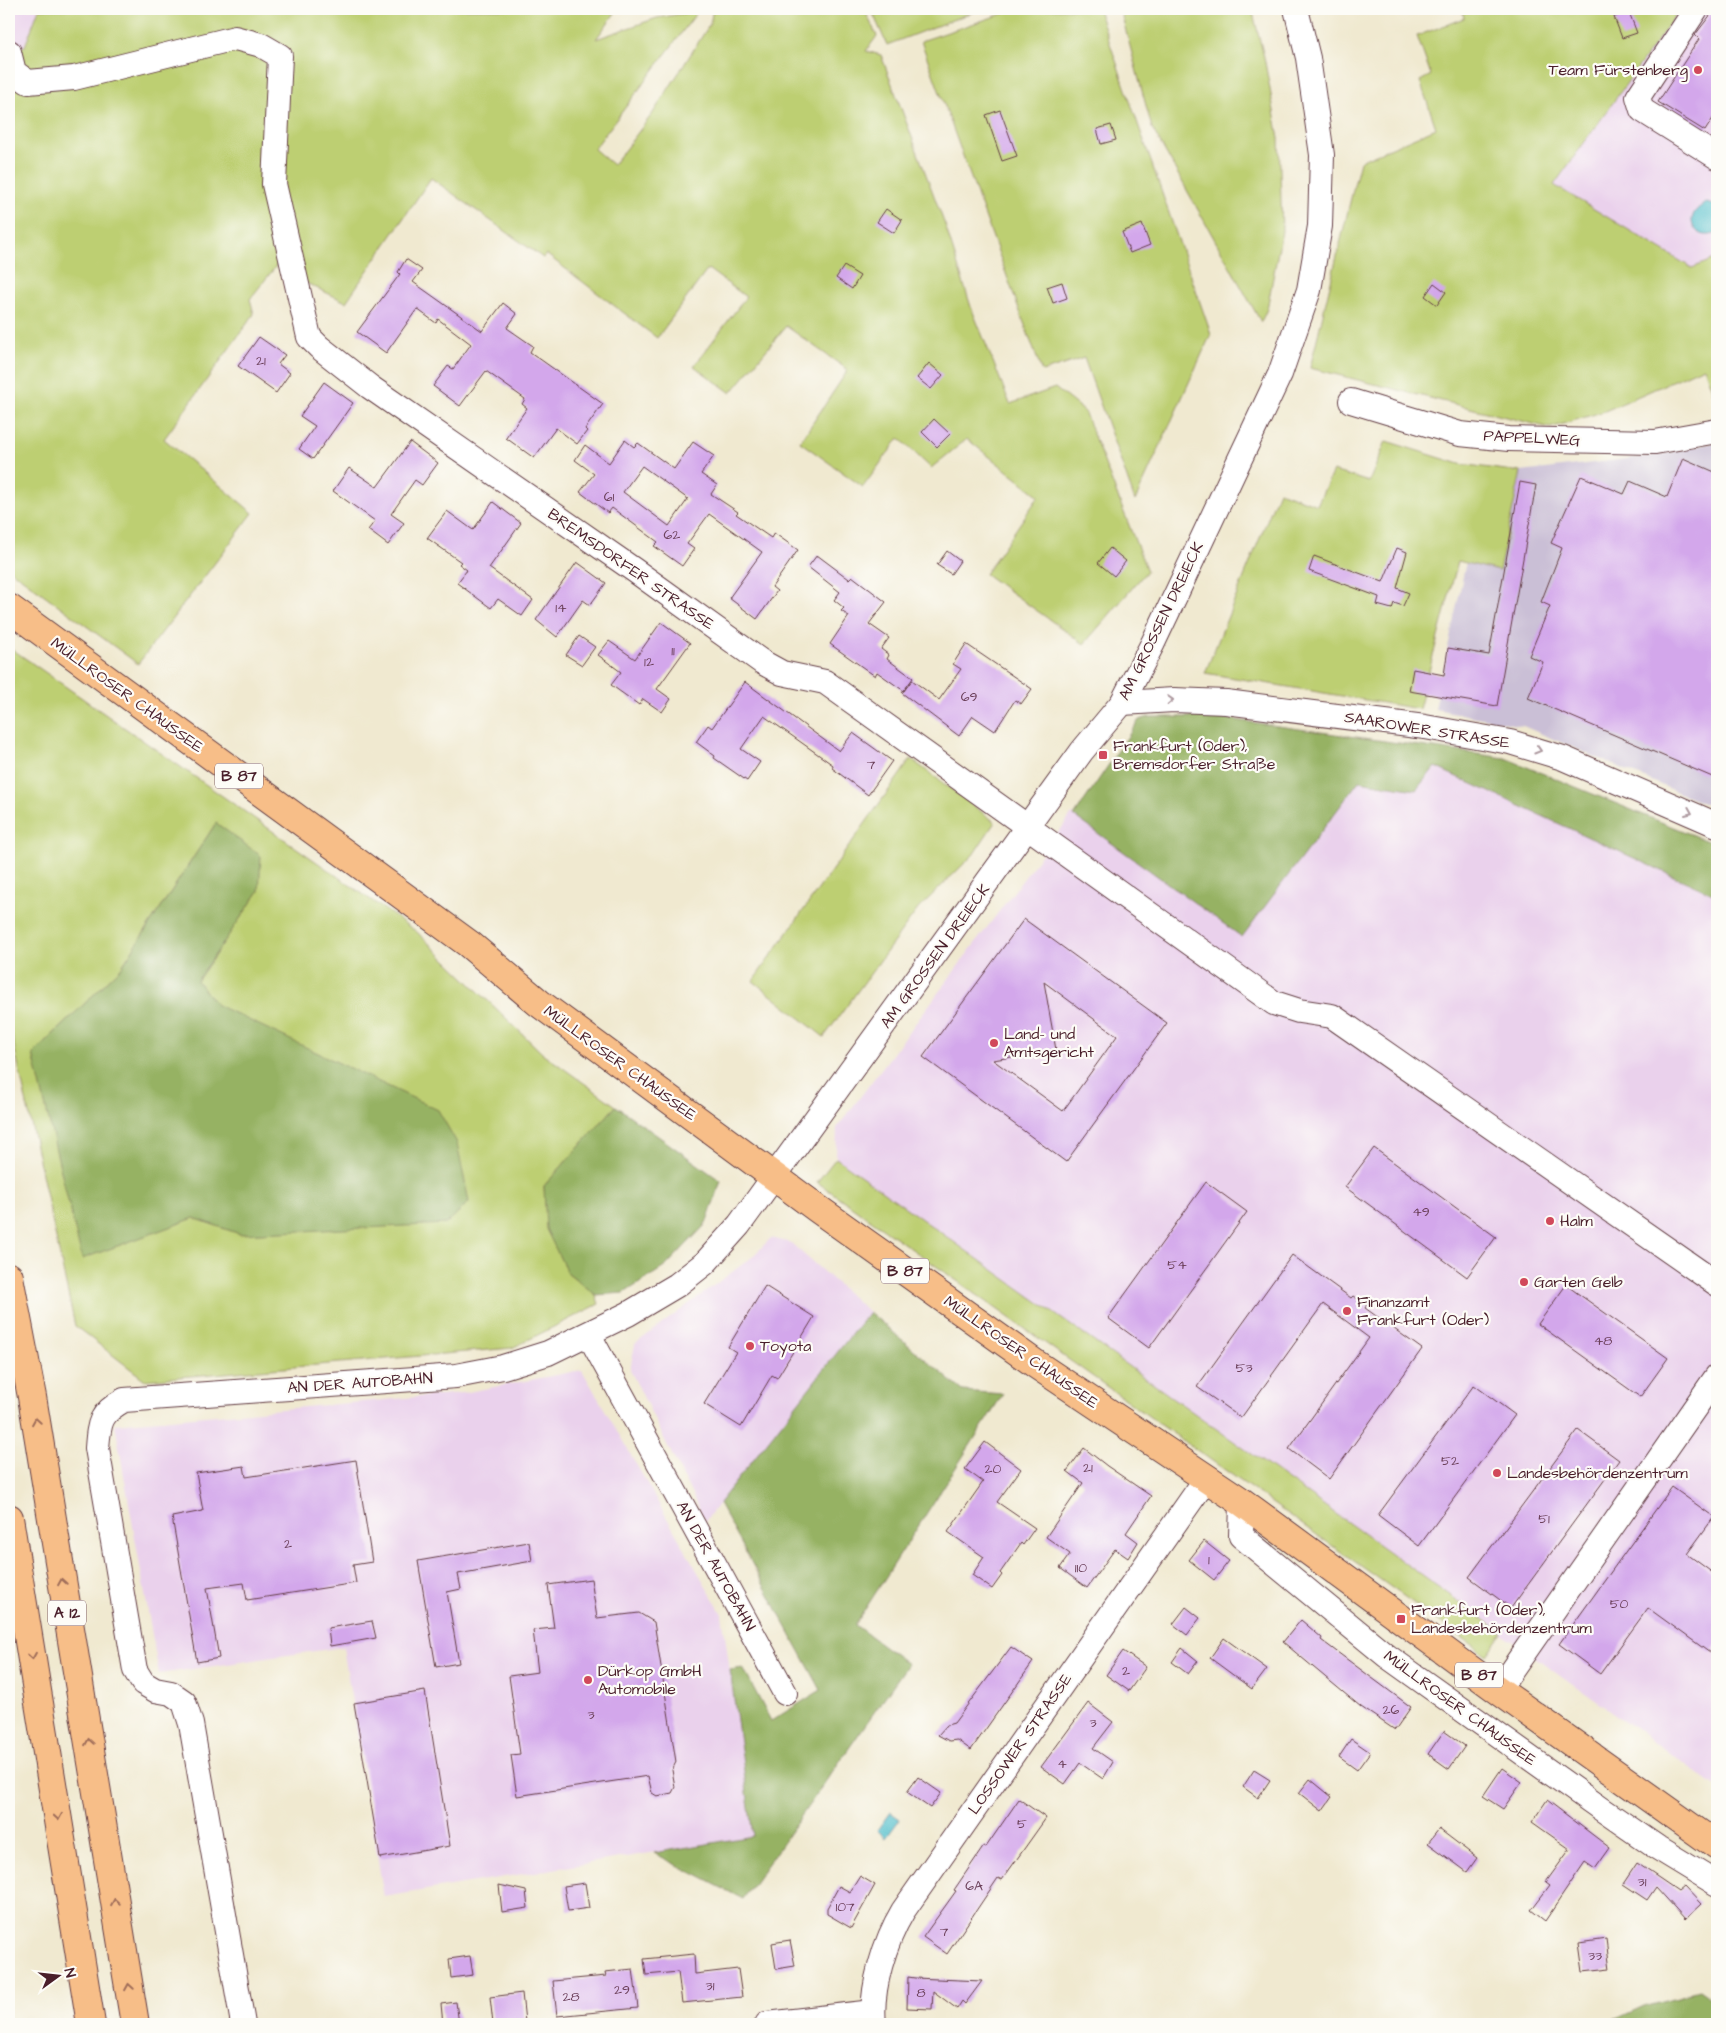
<svg xmlns="http://www.w3.org/2000/svg" width="1726" height="2033" viewBox="0 0 1726 2033" font-family="'Architects Daughter',sans-serif">
	<style>
		.built { fill: #ead1ec }
		.industrial { fill: #cabfd6 }
		.green { fill: #bdcf72; stroke: #84774e; fill-rule: evenodd }
		.forest { fill: #96b264; stroke: #706848 }
		.water { fill: #52bfcc; stroke: #4e6f7c }
		.building { fill: #d3a7eb; fill-rule: evenodd }
		.lines { fill: none; stroke-linecap: round; stroke-linejoin: round }
		.minor-casing { stroke: #633d44; stroke-width: 26 }
		.major-casing { stroke: #633d44; stroke-width: 30 }
		.highway-casing { stroke: #633d44; stroke-width: 30 }
		.minor { stroke: #fff; stroke-width: 24 }
		.major { stroke: #f7be88; stroke-width: 28 }
		.highway { stroke: #f7be88; stroke-width: 28 }
		.oneway { stroke: #ae9aa0 }
		.oneway2 { stroke: #a06e5a }
		.poi-dot { fill: #d1495b; stroke: #fdfcf7; stroke-width: 2 }
		.labels { text-anchor: middle; dominant-baseline: central; stroke-width: 4.5; stroke-linejoin: round; paint-order: stroke }
		.number-label { font-size: 14px; fill: #6c415b }
		.shield { fill: #fdfcf7; stroke: #806168; stroke-width: 1 }
		.shield-label { font-size: 15px; font-weight: bold; fill: #4a1f2b }
		.poi-label { font-size: 16px; fill: #4a1f2b; stroke: #fdfcf7; text-anchor: start }
		.street-label { font-size: 16px; fill: #4a1f2b; stroke: #fdfcf7 }
	</style>
	<rect width="100%" height="100%" fill="#fdfcf7"/>
	<filter id="ink" filterUnits="userSpaceOnUse"><feTurbulence type="fractalNoise" baseFrequency=".02" numOctaves="2"/><feDisplacementMap in="SourceGraphic" scale="10" xChannelSelector="R" yChannelSelector="G"/><feConvolveMatrix kernelMatrix="1 2 1 2 8 2 1 2 1" color-interpolation-filters="sRGB"/></filter>
	<filter id="wash" filterUnits="userSpaceOnUse"><feTurbulence type="fractalNoise" baseFrequency=".0096" numOctaves="4" result="noise"/><feDisplacementMap in="SourceGraphic" scale="20" xChannelSelector="R" yChannelSelector="G"/><feGaussianBlur stdDeviation="1.12" result="paint"/><feColorMatrix in="noise" values="0 0 0 0 0 0 0 0 0 0 0 0 0 0 0 0 0 1.4 0 .05"/><feComposite in="paint" operator="in"/></filter>
	<g filter="url(#wash)">
		<rect width="100%" height="100%" fill="#f0e9d0"/>
		<g class="built">
			<path d="M9,9h30l-15,37 -15,5z"/>
			<path d="M1680,9h37v249l-25,10 -138,-83z"/>
			<path d="M1435,767l282,129v891l-881,-629 1,-30 235,-314 170,123 117,-156 57,9z"/>
			<path d="M771,1238l20,5 78,69 -164,209 -75,-151 5,-26 116,-86z"/>
			<path d="M582,1370l140,244 31,222 -369,61 -41,-250 -184,27 -44,-250 348,-31z"/>
		</g>
		<path class="industrial" d="M1717,442v367l-194,-83 -88,-17 31,-147 33,9 22,-99 137,-17z"/>
		<g class="green">
			<path d="M39,9h579l-22,30 61,-21 41,-7 -104,138 19,16 40,-52 57,-89 3,-15h151l13,27 -11,15 15,4 64,170 26,82 39,97 45,-16 29,23 63,160 -63,73 -99,-70 54,-78 -72,-57 -36,29 -32,-30 -36,49 -63,-45 48,-72 -62,-44 -55,67 -37,-27 52,-69 -38,-28 -51,69 -111,-84 -3,4 -112,-80 -85,124 -42,-20 -20,-26 -34,43 4,15 -90,125 89,74 -115,151 -129,-95v-518l16,-5z"/>
			<path d="M871,9h110l-94,36z"/>
			<path d="M1017,9h81l113,325 -76,167 -51,-143 -42,14 -121,-331z"/>
			<path d="M1120,9h132l12,48 15,81 3,93 -15,78 -6,13 -109,-194z"/>
			<path d="M1462,9h218l-126,176 138,83 25,-10v146l-13,-37 -99,44 -55,17 -240,-60 50,-207 76,-33 -16,-47 11,-6 -14,-39 47,-18z"/>
			<path d="M1386,441l74,23 61,8 -22,99 -41,-10 -39,148 -214,-36 74,-182 38,14 16,-34 36,11z"/>
			<path d="M9,647l408,285 125,121 74,53 -72,80 3,43 20,43 29,23 3,9 -87,44 -367,32 -70,-54 -66,-304zM216,823l43,68 -62,90 20,24 23,229 -46,-16 -161,-164 88,-86z"/>
			<path d="M911,759l84,63 -22,33 -55,54 -94,128 -71,-56z"/>
			<path d="M836,1158l667,475 -16,22 -670,-473z"/>
		</g>
		<g class="forest">
			<path d="M1149,717h65l291,41 212,87v51l-282,-129 -19,23 -57,-9 -117,156 -168,-121 65,-96z"/>
			<path d="M216,823l45,33 -2,35 -62,90 20,24 221,105 19,33 12,59 -23,22 -206,10 -46,-16 -112,41 -49,-205 88,-86z"/>
			<path d="M616,1106l105,75 -15,43 -40,42 -42,27 -28,2 -29,-23 -21,-43 -2,-43z"/>
			<path d="M869,1312l94,79 40,3 -148,231 53,39 -165,235 -89,-46 99,-17 -23,-166 13,-2 28,53 50,-31 -102,-187z"/>
			<path d="M1700,1991l17,12v21h-127l26,-5 28,-13z"/>
		</g>
		<g class="water">
			<path d="M1707,203l10,3v27c-22,10 -38,-18 -10,-30z"/>
			<path d="M890,1812l10,7 -14,19 -9,-8z"/>
		</g>
		<g id="blocks">
			<g class="building">
				<path d="M1715,9h2v103l-12,19 -47,-29 41,-63 -4,-4z"/>
				<path d="M1629,12l8,21 -15,5 -8,-21z"/>
				<path d="M1000,110l17,46 -15,5 -16,-46z"/>
				<path d="M1111,125l5,15 -15,4 -4,-15z"/>
				<path d="M886,209l16,11 -8,13 -17,-11z"/>
				<path d="M1142,224l8,21 -20,8 -8,-21z"/>
				<path d="M406,259l16,11 -9,12 69,49 21,-28 14,11 -10,14 26,18 -3,6 73,52 -18,25 2,2 -10,13 -21,-16 -22,30 -28,-20 21,-30 -5,-4 3,-5 -39,-28 -26,35 -27,-20 15,-20 5,3 18,-25 -33,-25 -2,4 -19,-14 -31,44 -29,-21 43,-58 -2,-2z"/>
				<path d="M844,266l16,10 -8,13 -16,-11z"/>
				<path d="M1062,282l5,16 -14,5 -6,-16z"/>
				<path d="M1434,283l12,9 -9,13 -12,-9z"/>
				<path d="M259,337l26,18 -7,9 12,9 -14,20 -38,-27z"/>
				<path d="M929,363l14,12 -12,14 -14,-11z"/>
				<path d="M324,382l29,21 -40,56 -14,-10 16,-23 -15,-10z"/>
				<path d="M934,419l16,15 -13,13 -15,-15z"/>
				<path d="M625,440l9,7 4,-4 36,26 19,-27 21,14 -13,18 16,11 -6,9 27,18 -2,2 35,24 3,-5 24,17 -26,37 5,4 -20,28 -28,-21 33,-46 -53,-38 -22,30 7,5 -12,17 -28,-20 4,-4 -46,-34 -4,5 -28,-21 14,-18 -19,-14 10,-15 24,18zM642,466l46,33 -19,27 -46,-34z"/>
				<path d="M410,442l28,21 -16,22 -7,-5 -24,34 13,9 -16,22 -20,-15 7,-9 -42,-30 16,-23 28,19z"/>
				<path d="M1683,458l34,15v306l-189,-81 15,-36 -14,-6 21,-50 -9,-4 21,-54 -11,-5 30,-67 43,18 6,-13 37,16z"/>
				<path d="M1520,482l16,3 -39,221 -88,-15 4,-22 31,6 4,-27 41,7z"/>
				<path d="M493,502l28,21 -32,45 44,32 -11,16 -24,-17 -7,9 -34,-25 10,-13 -8,-6 2,-2 -34,-24 20,-27 26,19z"/>
				<path d="M1110,548l16,13 -12,15 -16,-13z"/>
				<path d="M1397,548l10,4 -10,36 12,5 -6,13 -9,-3 -2,6 -15,-4 2,-8 -70,-26 5,-15 69,26z"/>
				<path d="M947,551l13,10 -9,13 -14,-9z"/>
				<path d="M817,555l32,24 3,-3 34,26 -17,22 20,14 -8,11 8,6 -2,4 26,19 -9,13 -27,-19 -2,4 -45,-32 19,-28 -8,-5 3,-3 -10,-8 6,-8 -32,-25z"/>
				<path d="M577,562l29,21 -16,22 -7,-5 -26,37 -21,-17z"/>
				<path d="M661,622l29,21 -33,46 14,10 -9,13 -19,-13 -4,6 -28,-20 10,-13 -23,-17 11,-14 26,18z"/>
				<path d="M579,636l16,11 -13,18 -16,-10z"/>
				<path d="M966,644l66,45 -11,15 -6,-4 -20,31 -22,-15 -14,20 -57,-43 10,-13 27,20 22,-31 -8,-5z"/>
				<path d="M745,682l94,69 14,-18 39,28 -24,34 -36,-27 1,-3 -69,-49 -23,33 19,13 -13,19 -33,-23 1,-2 -19,-14 12,-17 4,3z"/>
				<path d="M1024,919l143,104 -101,139 -143,-105zM1044,982l73,54 -54,75 -70,-51 63,-10z"/>
				<path d="M1374,1148l122,89 -29,40 -122,-90z"/>
				<path d="M1206,1182l41,30 -98,136 -41,-30z"/>
				<path d="M1292,1255l59,43 2,-2 14,9 -2,3 57,41 -93,130 -40,-30 80,-111 -46,-34 -82,114 -44,-31z"/>
				<path d="M1566,1285l102,73 -28,39 -102,-73z"/>
				<path d="M765,1286l49,31 -37,61 -5,-3 -31,52 -37,-23 32,-52 -8,-5z"/>
				<path d="M1474,1385l41,30 -96,131 -41,-31z"/>
				<path d="M1578,1430l41,30 -108,148 -42,-31z"/>
				<path d="M985,1442l36,27 -24,33 38,26 -12,17 -2,-2 -21,30 2,2 -10,14 -20,-14 12,-18 -36,-25 35,-50 -18,-13z"/>
				<path d="M1084,1448l23,18 44,30 -25,37 12,9 -10,16 -13,-9 -28,39 -27,-20 10,-14 -24,-17 37,-54 -16,-12z"/>
				<path d="M356,1460l16,102 -19,3 3,18 -109,17 -3,-17 -37,5 12,70 -22,4 -25,-145 31,-6 -7,-38 48,-7 2,11z"/>
				<path d="M1672,1487l42,30 -27,37 30,22v66l-7,11 -62,-45 -48,66 -41,-30z"/>
				<path d="M1204,1541l25,20 -15,19 -25,-20z"/>
				<path d="M529,1542l3,19 -74,13 3,15 -14,3 12,71 -23,4 -18,-106z"/>
				<path d="M591,1579l6,39 42,-5 15,9 22,140 -4,8 3,17 -3,6 -15,3 -5,-3 -4,-17 -131,20 -6,-41 9,-1 -11,-78 29,-4 -5,-42 21,-2 -6,-43z"/>
				<path d="M1186,1607l14,11 -13,17 -14,-11z"/>
				<path d="M1301,1620l21,18 -1,2 90,67 -16,23 -34,-23 -78,-65z"/>
				<path d="M372,1621l4,17 -46,8 -2,-18z"/>
				<path d="M1224,1638l43,31 -15,20 -42,-31z"/>
				<path d="M1011,1647l22,15 -62,88 -14,-10 -8,1 -11,-6 9,-10 7,-2z"/>
				<path d="M1182,1648l16,13 -10,13 -16,-12z"/>
				<path d="M1123,1651l23,16 -17,24 -23,-16z"/>
				<path d="M425,1691l25,155 -70,12 -26,-155z"/>
				<path d="M1088,1703l25,19 -20,26 20,14 -10,17 -23,-16 -15,21 -24,-17z"/>
				<path d="M1444,1731l21,15 -16,23 -21,-15z"/>
				<path d="M1351,1739l19,13 -13,18 -18,-13z"/>
				<path d="M1502,1768l20,14 -19,27 -20,-13z"/>
				<path d="M1254,1770l16,10 -12,18 -15,-11z"/>
				<path d="M918,1777l23,16 -11,15 -23,-16z"/>
				<path d="M1310,1779l22,18 -10,14 -23,-18z"/>
				<path d="M1019,1799l27,19 -44,62 -4,-2 -51,76 -24,-17 33,-46 -2,-1 30,-44 2,1z"/>
				<path d="M1547,1800l63,48 -15,21 -10,-7 -40,59 -14,-11 19,-25 -4,-3 24,-33 -38,-27z"/>
				<path d="M1439,1829l38,29 -10,14 -39,-29z"/>
				<path d="M1637,1863l41,28 6,-5 17,18 -16,15 -29,-32 -9,13 -24,-16z"/>
				<path d="M860,1876l15,9 -24,43 -24,-14v-6l12,-22 11,6z"/>
				<path d="M585,1883l4,25 -21,3 -4,-25z"/>
				<path d="M499,1885l27,6 2,17 -26,4z"/>
				<path d="M1606,1939l4,30 -27,3 -4,-29z"/>
				<path d="M790,1940l5,26 -19,3 -4,-26z"/>
				<path d="M694,1954l1,20 43,-5 4,28 -60,6 -4,-31 -32,3 -2,-16z"/>
				<path d="M470,1956l3,19 -22,3 -2,-19z"/>
				<path d="M633,1969l5,39 -81,8 -4,-35 53,-5 -1,-4z"/>
				<path d="M908,1977l7,1 67,3 -17,23 -3,-3 -5,8 -24,-18 -1,18 -25,-1z"/>
				<path d="M522,1993l3,29 -32,2 -3,-27z"/>
				<path d="M456,2002l3,22h-16l-2,-20z"/>
			</g>
		</g>
	</g>
	<g filter="url(#ink)">
		<use href="#blocks" fill-opacity="0" stroke="#633d44" stroke-width="1"/>
		<g class="lines">
			<g class="minor-casing">
				<g id="minor">
					<path d="M1696,9l-58,88 4,13 75,47"/>
					<path d="M9,52l5,20 14,10 46,-4 161,-40 26,7 19,11 -6,128 35,153 10,10 51,40 264,183 128,92 20,11 43,9 449,321 25,8 33,5 385,268"/>
					<path d="M1351,401l109,33 49,5 146,3 62,-11"/>
					<path d="M1122,703l52,-3 52,2 199,25 85,15 53,16 154,67"/>
					<path d="M589,1335l196,358"/>
					<path d="M1242,1502l-1,34 146,120 213,152 58,40 59,36"/>
					<path d="M1498,1690l219,-314"/>
					<path d="M243,2024l-52,-300 -7,-22 -13,-9 -16,-3 -12,-7 -8,-13 -38,-222c2,-26 3,-35 27,-48l332,-24 47,-9 45,-14 80,-39 49,-29 28,-22 34,-38 343,-474 40,-48 31,-60 127,-269 29,-84 11,-64 2,-71 -14,-97 -12,-49"/>
					<path d="M767,2024l106,-12"/>
					<path d="M874,2024c-4,-35 11,-83 29,-113l303,-432"/>
				</g>
			</g>
			<g class="major-casing">
				<path id="major" d="M9,608l460,336 70,59 279,206 219,156 205,137 256,188 219,156"/>
			</g>
			<g class="highway-casing">
				<g id="highway">
					<path d="M9,1277l23,120 103,627"/>
					<path d="M9,1518l82,506"/>
				</g>
			</g>
			<use href="#minor" class="minor"/>
			<use href="#major" class="major"/>
			<use href="#highway" class="highway"/>
		</g>
		<defs><path id="oneway-chevron" d="M-2-3.5L2.5 0L-2 3.5" fill="none" stroke-width="1.6" stroke-linecap="round" stroke-linejoin="round" transform="scale(1.25)"/></defs>
		<g class="oneway">
			<use href="#oneway-chevron" transform="translate(1170 700) rotate(-2)"/>
			<use href="#oneway-chevron" transform="translate(1538 750) rotate(17)"/>
			<use href="#oneway-chevron" transform="translate(1689 812) rotate(23)"/>
		</g>
		<g class="oneway2">
			<use href="#oneway-chevron" transform="translate(36 1421) rotate(-99)"/>
			<use href="#oneway-chevron" transform="translate(62 1582) rotate(-99)"/>
			<use href="#oneway-chevron" transform="translate(32 1656) rotate(81)"/>
			<use href="#oneway-chevron" transform="translate(89 1742) rotate(-99)"/>
			<use href="#oneway-chevron" transform="translate(58 1817) rotate(81)"/>
			<use href="#oneway-chevron" transform="translate(115 1902) rotate(-99)"/>
			<use href="#oneway-chevron" transform="translate(129 1987) rotate(-99)"/>
		</g>
	</g>
	<g class="poi-dot">
		<circle cx="1698" cy="70" r="5"/>
		<rect x="1098" y="750" width="10" height="10" rx="2.5"/>
		<circle cx="994" cy="1043" r="5"/>
		<circle cx="1550" cy="1221" r="5"/>
		<circle cx="1524" cy="1282" r="5"/>
		<circle cx="1347" cy="1311" r="5"/>
		<circle cx="750" cy="1346" r="5"/>
		<circle cx="1497" cy="1473" r="5"/>
		<rect x="1396" y="1614" width="10" height="10" rx="2.5"/>
		<circle cx="588" cy="1680" r="5"/>
	</g>
	<g class="labels">
		<g class="number-label">
			<text x="261" y="361">21</text>
			<text x="609" y="497">61</text>
			<text x="672" y="535">62</text>
			<text x="561" y="608">14</text>
			<text x="673" y="651">11</text>
			<text x="649" y="662">12</text>
			<text x="969" y="697">69</text>
			<text x="871" y="765">7</text>
			<text x="1421" y="1212">49</text>
			<text x="1177" y="1265">54</text>
			<text x="1603" y="1341">48</text>
			<text x="1244" y="1368">53</text>
			<text x="1450" y="1461">52</text>
			<text x="1088" y="1468">21</text>
			<text x="993" y="1469">20</text>
			<text x="1544" y="1519">51</text>
			<text x="288" y="1544">2</text>
			<text x="1209" y="1560">1</text>
			<text x="1081" y="1568">110</text>
			<text x="1619" y="1604">50</text>
			<text x="1126" y="1671">2</text>
			<text x="1391" y="1710">26</text>
			<text x="591" y="1715">3</text>
			<text x="1093" y="1723">3</text>
			<text x="1062" y="1764">4</text>
			<text x="1022" y="1824">5</text>
			<text x="1642" y="1882">31</text>
			<text x="974" y="1886">6A</text>
			<text x="845" y="1907">107</text>
			<text x="944" y="1932">7</text>
			<text x="1595" y="1956">33</text>
			<text x="710" y="1986">31</text>
			<text x="622" y="1990">29</text>
			<text x="921" y="1993">8</text>
			<text x="571" y="1997">28</text>
		</g>
		<g class="shield">
			<rect x="215" y="763.5" width="48" height="25" rx="4"/>
			<rect x="881" y="1258.5" width="48" height="25" rx="4"/>
			<rect x="48" y="1600.5" width="38" height="25" rx="4"/>
			<rect x="1455" y="1662.5" width="48" height="25" rx="4"/>
		</g>
		<g class="shield-label">
			<text x="239" y="776">B 87</text>
			<text x="905" y="1271">B 87</text>
			<text x="67" y="1613">A 12</text>
			<text x="1479" y="1675">B 87</text>
		</g>
		<g class="poi-label">
			<text x="1688" y="70" text-anchor="end">Team Fürstenberg</text>
			<text x="1113" y="746">Frankfurt (Oder),<tspan x="1113" dy="18">Bremsdorfer Straße</tspan></text>
			<text x="1004" y="1034">Land- und<tspan x="1004" dy="18">Amtsgericht</tspan></text>
			<text x="1560" y="1221">Halm</text>
			<text x="1534" y="1282">Garten Gelb</text>
			<text x="1357" y="1302">Finanzamt<tspan x="1357" dy="18">Frankfurt (Oder)</tspan></text>
			<text x="760" y="1346">Toyota</text>
			<text x="1507" y="1473">Landesbehördenzentrum</text>
			<text x="1411" y="1610">Frankfurt (Oder),<tspan x="1411" dy="18">Landesbehördenzentrum</tspan></text>
			<text x="598" y="1671">Dürkop GmbH<tspan x="598" dy="18">Automobile</tspan></text>
		</g>
		<g class="street-label">
			<text transform="translate(1532 438) rotate(3)">PAPPELWEG</text>
			<text transform="translate(631 569) rotate(35)">BREMSDORFER STRASSE</text>
			<text transform="translate(1161 621) rotate(-64)">AM GROSSEN DREIECK</text>
			<text transform="translate(127 695) rotate(36)">MÜLLROSER CHAUSSEE</text>
			<text transform="translate(1427 730) rotate(9)">SAAROWER STRASSE</text>
			<text transform="translate(935 956) rotate(-54)">AM GROSSEN DREIECK</text>
			<text transform="translate(620 1063) rotate(36)">MÜLLROSER CHAUSSEE</text>
			<text transform="translate(1021 1352) rotate(35)">MÜLLROSER CHAUSSEE</text>
			<text transform="translate(360 1383) rotate(-4)">AN DER AUTOBAHN</text>
			<text transform="translate(716 1566) rotate(61)">AN DER AUTOBAHN</text>
			<text transform="translate(1460 1708) rotate(36)">MÜLLROSER CHAUSSEE</text>
			<text transform="translate(1020 1744) rotate(-55)">LOSSOWER STRASSE</text>
		</g>
	</g>
	<rect width="1726" height="2033" fill="none" stroke="#fdfcf7" stroke-width="30"/>
	<g transform="translate(58 1976) rotate(75)" stroke="#fdfcf7" stroke-width="4" paint-order="stroke">
	<path d="M0-4L9 19L0 12L-9 19Z" fill="#4a1f2b"/>
	<text y="-8" font-size="14" font-weight="bold" text-anchor="middle" fill="#4a1f2b">N</text>
	</g>
</svg>
